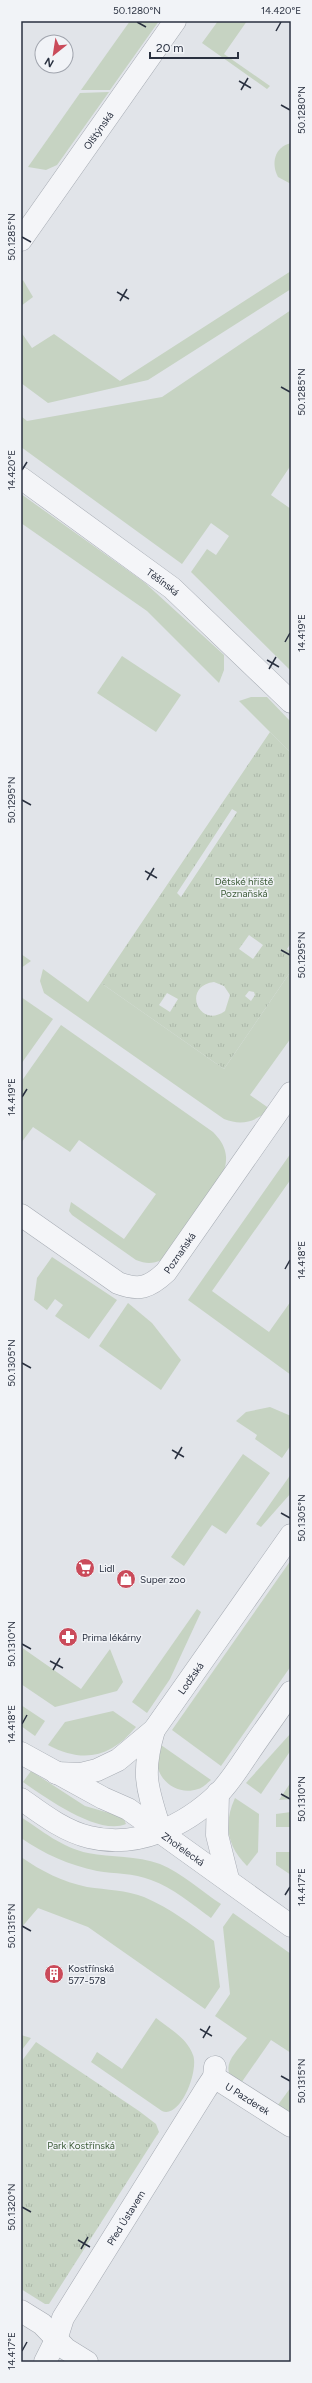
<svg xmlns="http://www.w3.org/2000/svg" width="312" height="2383" viewBox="0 0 312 2383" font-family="Figtree,sans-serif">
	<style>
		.green { fill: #c6d3c2 }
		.park { fill: url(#park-tufts); fill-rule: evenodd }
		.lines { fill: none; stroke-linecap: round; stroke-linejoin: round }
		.minor-casing { stroke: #a6abb3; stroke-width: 23 }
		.minor { stroke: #f4f5f8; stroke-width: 22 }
		.ticks { fill: none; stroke: #2a3140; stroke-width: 1.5 }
		.labels { text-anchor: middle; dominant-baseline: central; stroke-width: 3; stroke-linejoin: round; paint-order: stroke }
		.street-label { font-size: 10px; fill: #2a3140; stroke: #f1f3f7 }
		.park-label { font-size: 10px; fill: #3d5c38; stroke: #f1f3f7 }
		.poi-label { font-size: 10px; fill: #2a3140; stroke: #f1f3f7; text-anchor: start }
		.neatline { fill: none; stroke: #2a3140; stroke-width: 1.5 }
		.ticks-label { font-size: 10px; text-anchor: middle; fill: #2a3140 }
	</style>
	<defs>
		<pattern id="park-tufts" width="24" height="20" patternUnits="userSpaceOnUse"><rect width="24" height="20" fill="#c6d3c2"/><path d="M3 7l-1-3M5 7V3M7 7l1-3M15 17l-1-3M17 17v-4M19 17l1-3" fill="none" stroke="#aab6a8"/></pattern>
	</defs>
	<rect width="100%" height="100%" fill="#e1e4e9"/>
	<g class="green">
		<path d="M130,21h29l-49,69h-29z"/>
		<path d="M218,21h29l-23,33 46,32 -3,3 -65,-46z"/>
		<path d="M109,92l-52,73 -11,5 -18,-3 52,-74z"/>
		<path d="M291,143v41l-13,-7c-7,-13 -4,-30 13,-34z"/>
		<path d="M291,271v18l-143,91 -100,23 -27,-20v-51l11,16 22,-14 66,47z"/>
		<path d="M23,280l10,17 -12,9v-24z"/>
		<path d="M291,310v155l-20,30 20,14v162l-100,-99 16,-23 9,6 13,-19 -18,-13 -29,41 -161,-117v-31l6,5 135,-24z"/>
		<path d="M21,494l123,88 80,73v15l-5,13 -72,-72 -126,-88z"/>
		<path d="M122,656l59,39 -25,37 -59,-39z"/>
		<path d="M251,697h16l24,25v31l-52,-52z"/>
		<path d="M21,954l10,7 -10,7z"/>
		<path d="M43,969l45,33 13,-19 123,86 67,-98v67l-41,57 20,14c-15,13 -28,17 -46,10l-180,-126 -4,-12z"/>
		<path d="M21,997l32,22 -32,45z"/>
		<path d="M61,1025l152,107c13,13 17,26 9,44l-60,84c-10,4 -16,4 -26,0l-64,-45 -3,-4 2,-9 53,37 32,-45 -77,-54 -9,12 -37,-25 -12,16v-61z"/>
		<path d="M291,1153v26l-79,112 57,41 22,-31v74l-103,-75z"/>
		<path d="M52,1257l65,43 -28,39 -34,-23 8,-11 -8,-6 -8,11 -13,-10 3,-22z"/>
		<path d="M128,1303l24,20 29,37 -20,30 -62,-44z"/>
		<path d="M270,1407l21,9v29l-9,13 -27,-19 2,-4 -21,-14 10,-9z"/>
		<path d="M243,1454l27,19 -44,61 -14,-9 -28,41 -13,-9z"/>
		<path d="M291,1474v19l-30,34 -5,-3z"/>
		<path d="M291,1560v106l-70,100 -49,-36z"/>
		<path d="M197,1609l4,3 -31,67 -23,34 -15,-11z"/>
		<path d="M21,1647l60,42 29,-40 13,33 -6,9 -62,16 -34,-23z"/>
		<path d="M21,1705l24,16 -10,15 -14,-10z"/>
		<path d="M113,1711l23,16c-25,30 -52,37 -88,18l17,-23z"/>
		<path d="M291,1733v17l-30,44 -15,-11z"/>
		<path d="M161,1745l50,35c-4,3 -8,8 -13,9 -20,7 -41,-8 -41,-29 0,-5 3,-11 4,-15z"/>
		<path d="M31,1771l54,35 38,11 3,7c-28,12 -81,-27 -103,-42z"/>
		<path d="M291,1782v17l-12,1z"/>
		<path d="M235,1798l24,16 -1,38 -11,14c-20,-20 -24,-42 -12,-68z"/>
		<path d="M291,1812l-1,15h-14v-13z"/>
		<path d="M21,1817c21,14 42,31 67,36 24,5 48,2 72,11 22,9 41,27 61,40l-10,14c-19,-14 -38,-30 -60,-38 -18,-7 -36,-6 -54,-9 -28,-6 -53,-17 -76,-33z"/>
		<path d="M276,1852h15v23l-15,-10z"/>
		<path d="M21,1857c20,14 42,25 66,30 20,3 39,3 57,10 26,11 48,28 70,44l6,46 -15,22 -117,-82 -50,-19 -17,20z"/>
		<path d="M233,1913l58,41v99l-20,-13 -32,46c-22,-18 -5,-31 8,-48l-32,-22 15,-22 -7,-67z"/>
		<path d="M156,2018c14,11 31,20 37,37 6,15 -12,64 -31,56l-71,-49 6,-10 25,17z"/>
		<path d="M21,2035l10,3 -10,13z"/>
		<path d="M291,2087v32l-16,-10z"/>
	</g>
	<g class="park">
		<path d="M270,732l21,21v190l-4,6 4,3v19l-67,98 -123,-86zM232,809l5,3 -56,85 -4,-4zM249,935l14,10 -10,14 -14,-10zM214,982l10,4 6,9 -5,16c-26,19 -44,-25 -11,-29zM249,991l5,1 1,3 -4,6 -6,-5zM167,993l11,6 -8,13 -11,-7z"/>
		<path d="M36,2042l103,69 17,13 3,8 -110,172h-4l-24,-15v-227z"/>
	</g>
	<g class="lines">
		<g class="minor-casing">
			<g id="minor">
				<path id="s1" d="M21,240l154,-219"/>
				<path id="s2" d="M21,478l151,110 119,114"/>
				<path id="s3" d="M21,1215l97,68c21,8 31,5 48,-11l125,-179"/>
				<path d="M154,1730c-13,45 -7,58 7,102"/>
				<path id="s4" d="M21,1753l82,45 25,11 163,117"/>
				<path id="s5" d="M56,1773l25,1 16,-4 21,-10 36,-30 137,-195"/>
				<path d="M218,1793l-1,42 11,44"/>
				<path d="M21,1799c21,15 43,32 68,38 48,12 96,-11 130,-44 11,-11 20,-26 29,-39 14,-21 29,-41 43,-62"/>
				<path id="s6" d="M214,2077l77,49"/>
				<path d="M21,2311l21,13 24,25 21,13"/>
				<path id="s7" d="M45,2362l11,-22 7,-22 143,-229 8,-12 1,-10"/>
			</g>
		</g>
		<use href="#minor" class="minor"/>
	</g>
	<path class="ticks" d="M137,22l9,5M276,31l5,-9M239,81l12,7M241,90l7,-12M281,105l9,5M22,237l9,5M117,292l12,7M120,301l7,-12M281,387l9,5M22,470l5,-8M285,642l5,-9M267,660l12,7M269,669l7,-12M22,800l9,5M145,871l12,7M147,880l7,-12M281,950l9,5M22,1097l5,-8M285,1269l5,-9M22,1363l9,5M172,1450l12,7M175,1459l7,-12M281,1513l9,5M22,1644l9,5M50,1661l13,7M53,1670l7,-12M22,1724l5,-9M281,1794l9,5M285,1895l5,-8M22,1926l9,5M200,2029l12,7M203,2038l7,-12M281,2076l9,5M22,2207l9,5M78,2240l12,7M81,2249l7,-12M22,2351l5,-9"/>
	<defs>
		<g id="supermarket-disc" transform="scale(1)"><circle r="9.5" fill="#ca4b5a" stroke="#f1f3f7"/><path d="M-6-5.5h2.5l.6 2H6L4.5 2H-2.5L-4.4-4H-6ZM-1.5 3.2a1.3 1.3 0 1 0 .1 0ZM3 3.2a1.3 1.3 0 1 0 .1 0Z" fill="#fff"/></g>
		<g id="shop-disc" transform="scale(1)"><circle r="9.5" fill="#ca4b5a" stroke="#f1f3f7"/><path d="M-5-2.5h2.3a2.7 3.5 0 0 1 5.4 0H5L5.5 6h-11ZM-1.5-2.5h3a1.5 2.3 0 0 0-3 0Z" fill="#fff"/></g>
		<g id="pharmacy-disc" transform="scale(1)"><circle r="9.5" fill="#ca4b5a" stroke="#f1f3f7"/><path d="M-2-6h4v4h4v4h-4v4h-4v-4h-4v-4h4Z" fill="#fff"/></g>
		<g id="building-disc" transform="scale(1)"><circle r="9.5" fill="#ca4b5a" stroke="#f1f3f7"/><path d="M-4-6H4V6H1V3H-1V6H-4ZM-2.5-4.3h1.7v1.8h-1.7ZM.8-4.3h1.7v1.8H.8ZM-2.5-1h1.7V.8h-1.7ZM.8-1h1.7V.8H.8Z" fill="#fff"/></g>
	</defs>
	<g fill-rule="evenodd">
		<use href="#supermarket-disc" x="85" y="1568"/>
		<use href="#shop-disc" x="126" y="1579"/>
		<use href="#pharmacy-disc" x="68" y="1637"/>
		<use href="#building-disc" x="54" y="1974"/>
	</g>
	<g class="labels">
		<g class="street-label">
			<text stroke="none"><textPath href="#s1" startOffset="134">Olštýnská</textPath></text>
			<text stroke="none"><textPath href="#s2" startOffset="176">Těšínská</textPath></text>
			<text stroke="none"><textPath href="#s3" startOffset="195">Poznaňská</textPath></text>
			<text stroke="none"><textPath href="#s5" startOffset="175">Lodžská</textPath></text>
			<text stroke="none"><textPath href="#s4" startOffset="189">Zhořelecká</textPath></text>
			<text stroke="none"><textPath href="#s6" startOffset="40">U Pazderek</textPath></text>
			<text stroke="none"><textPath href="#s7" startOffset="166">Před Ústavem</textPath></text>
		</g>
		<g class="park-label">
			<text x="244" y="881">Dětské hřiště<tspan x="244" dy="12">Poznaňská</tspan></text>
			<text x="81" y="2145">Park Kostřínská</text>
		</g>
		<g class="poi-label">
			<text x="99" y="1568">Lidl</text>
			<text x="140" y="1579">Super zoo</text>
			<text x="82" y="1637">Prima lékárny</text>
			<text x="68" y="1968">Kostřínská<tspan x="68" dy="12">577-578</tspan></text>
		</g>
	</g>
	<rect width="312" height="2383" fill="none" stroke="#f1f3f7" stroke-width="44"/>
	<g transform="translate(54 54) rotate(210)"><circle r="19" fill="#f1f3f7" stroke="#a1a5ae"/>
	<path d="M0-3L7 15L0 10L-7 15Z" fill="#ca4b5a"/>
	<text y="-6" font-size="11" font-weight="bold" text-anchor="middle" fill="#2a3140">N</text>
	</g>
	<path d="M150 52v6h88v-6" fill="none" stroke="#2a3140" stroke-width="2"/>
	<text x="156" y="52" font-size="12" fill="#2a3140" stroke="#f1f3f7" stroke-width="3" paint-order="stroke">20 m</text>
	<rect x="22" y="22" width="268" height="2339" class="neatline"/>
	<g class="ticks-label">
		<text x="137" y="14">50.1280°N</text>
		<text x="281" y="14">14.420°E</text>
		<text transform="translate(301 110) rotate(-90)" y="4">50.1280°N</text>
		<text transform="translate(11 237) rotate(-90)" y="4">50.1285°N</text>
		<text transform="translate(301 392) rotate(-90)" y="4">50.1285°N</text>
		<text transform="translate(11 470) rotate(-90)" y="4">14.420°E</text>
		<text transform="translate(301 633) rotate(-90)" y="4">14.419°E</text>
		<text transform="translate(11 800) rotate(-90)" y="4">50.1295°N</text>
		<text transform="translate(301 955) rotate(-90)" y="4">50.1295°N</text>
		<text transform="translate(11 1097) rotate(-90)" y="4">14.419°E</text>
		<text transform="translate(301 1260) rotate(-90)" y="4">14.418°E</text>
		<text transform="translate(11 1363) rotate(-90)" y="4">50.1305°N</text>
		<text transform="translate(301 1518) rotate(-90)" y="4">50.1305°N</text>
		<text transform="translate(11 1644) rotate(-90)" y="4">50.1310°N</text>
		<text transform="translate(11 1724) rotate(-90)" y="4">14.418°E</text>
		<text transform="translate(301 1799) rotate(-90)" y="4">50.1310°N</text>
		<text transform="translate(301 1887) rotate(-90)" y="4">14.417°E</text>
		<text transform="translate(11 1926) rotate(-90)" y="4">50.1315°N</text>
		<text transform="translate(301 2081) rotate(-90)" y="4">50.1315°N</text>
		<text transform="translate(11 2207) rotate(-90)" y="4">50.1320°N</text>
		<text transform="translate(11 2351) rotate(-90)" y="4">14.417°E</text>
	</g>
</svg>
